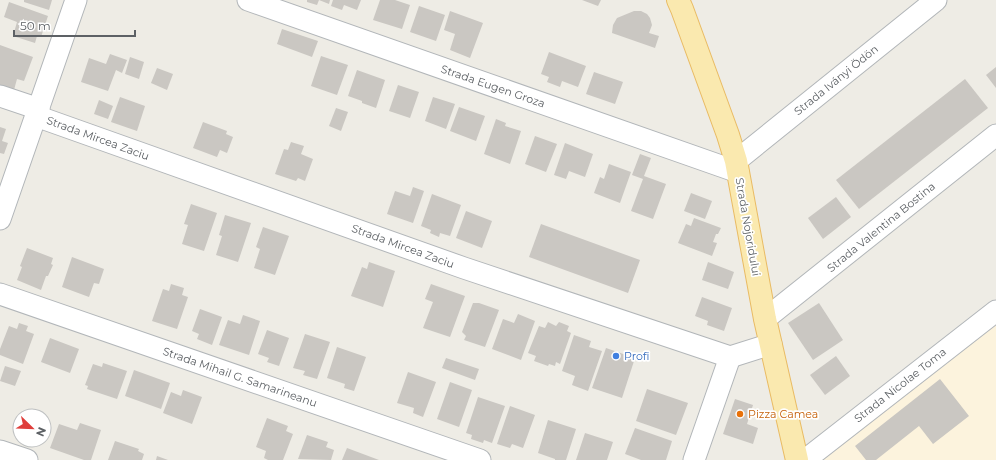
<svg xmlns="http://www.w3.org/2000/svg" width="996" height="460" viewBox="0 0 996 460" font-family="Montserrat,sans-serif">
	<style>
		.commercial { fill: #fcf3dd }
		.building { fill: #cac7c2 }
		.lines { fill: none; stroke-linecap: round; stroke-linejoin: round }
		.minor-casing { stroke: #b2b6b9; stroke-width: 23 }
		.major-casing { stroke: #e9bb64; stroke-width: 24 }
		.minor { stroke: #fff; stroke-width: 21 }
		.major { stroke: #fae9af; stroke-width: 22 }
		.shop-dot { fill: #3f7fe0; stroke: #fff; stroke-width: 1.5 }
		.food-dot { fill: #e8710a; stroke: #fff; stroke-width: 1.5 }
		.labels { text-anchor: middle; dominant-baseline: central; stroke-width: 3.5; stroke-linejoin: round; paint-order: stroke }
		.street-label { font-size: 11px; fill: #5d6165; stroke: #fff }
		.shop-label { font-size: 11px; fill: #366cbe; stroke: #fff; text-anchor: start }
		.food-label { font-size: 11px; fill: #c56008; stroke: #fff; text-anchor: start }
	</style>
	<rect width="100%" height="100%" fill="#eeece5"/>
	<path class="commercial" d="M996,311v149h-189z"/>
	<g class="building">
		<path d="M24,0h28l-3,10 -25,-8z"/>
		<path d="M307,0h23l-1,4 -10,-4 -2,5 -10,-3z"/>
		<path d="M333,0h28l-4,10 -13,-5 -2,5 -11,-4z"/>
		<path d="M380,0h15l15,5 -8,24 -29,-9z"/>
		<path d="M582,0h19l-3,6z"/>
		<path d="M9,2l39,14 -7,21 -4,-1 -2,7 -22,-7 4,-14 -13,-5z"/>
		<path d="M419,6l26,9 -9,26 -26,-9z"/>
		<path d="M450,11l33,12 -13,35 -20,-8 5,-16 -11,-4z"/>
		<path d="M634,11h7l6,3 3,4 2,7 -3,8 10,3 -4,12 -43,-15 1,-8 4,-7z"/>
		<path d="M282,29l36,12 -6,16 -35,-13z"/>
		<path d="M0,45l33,12 -9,24 -7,-2 -3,11 -14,-5z"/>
		<path d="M549,52l37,14 -8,21 -16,-6 -2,6 -13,-5 2,-5 -8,-3z"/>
		<path d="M110,54l17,6 -5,13 -6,-3 -8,21 -27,-9 8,-24 17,6z"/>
		<path d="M321,56l27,9 -11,30 -26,-9z"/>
		<path d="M130,57l14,5 -5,17 -14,-5z"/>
		<path d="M996,67v21l-10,-13z"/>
		<path d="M157,68l16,6 -6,16 -16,-7z"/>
		<path d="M357,70l28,10 -9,28 -14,-5v-2l-14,-5z"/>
		<path d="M594,72l29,10 -8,22 -29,-10z"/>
		<path d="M965,79l23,29 -129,101 -23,-29z"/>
		<path d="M398,85l21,7 -9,26 -21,-7z"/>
		<path d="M120,97l25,9 -8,25 -26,-9z"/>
		<path d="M433,97l22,7 -9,25 -21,-8z"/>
		<path d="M99,100l14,6 -5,13 -14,-5z"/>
		<path d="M459,107l26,9 -9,25 -26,-10z"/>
		<path d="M336,108l12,4 -7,19 -12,-5z"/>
		<path d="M496,119l10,4 -1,3 16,5 -11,33 -26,-10z"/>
		<path d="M203,122l24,9 -1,3 7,3 -6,16 -7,-3 -3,7 -24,-9z"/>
		<path d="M0,127l6,2 -4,12 6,2 -4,11 -4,-1z"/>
		<path d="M535,136l22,8 -11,28 -21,-8z"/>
		<path d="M291,142l13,4 -3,8 12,5 -8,22 -7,-3 -2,3 -21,-7 9,-25 4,1z"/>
		<path d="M565,143l28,11 -8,23 -16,-6 -3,8 -12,-4z"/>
		<path d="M640,154l11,4 -7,18 22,8 -13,35 -22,-8 12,-32 -11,-4z"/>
		<path d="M609,164l22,8 -11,31 -26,-10 6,-16 4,2z"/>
		<path d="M413,187l11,4 -11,32 -26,-9 8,-23 15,5z"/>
		<path d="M691,193l21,8 -7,18 -21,-8z"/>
		<path d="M432,194l29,11 -11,31 -10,-3 -1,4 -9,-4 1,-3 -10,-4z"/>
		<path d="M836,197l15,20 -28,22 -15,-21z"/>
		<path d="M191,204l26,9 -13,38 -22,-7 6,-19 -4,-1z"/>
		<path d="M466,211l26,10 -10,27 -26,-10z"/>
		<path d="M225,215l26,8 -13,39 -22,-7 6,-19 -3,-1z"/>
		<path d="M694,218l27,10 -3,6h-2l-3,8 4,1 -5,13 -34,-13 8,-19 5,2z"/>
		<path d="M541,224l99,36 -12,33 -99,-36z"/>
		<path d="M263,227l26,9 -14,39 -21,-7 6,-19 -4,-2z"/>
		<path d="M27,248l26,10 -2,6 2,1 -5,11h-2l-5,14 -24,-10 5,-13 -2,-1z"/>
		<path d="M72,257l32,12 -5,15 -5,-1 -5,14 -27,-10z"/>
		<path d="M369,262l26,9 -12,36 -32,-11 11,-29 5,2z"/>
		<path d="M708,262l26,10 -6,17 -26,-9z"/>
		<path d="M171,284l13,4 -2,7 6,2 -11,32 -25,-8 11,-32 6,2z"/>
		<path d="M431,284l34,12 -15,41 -27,-9 10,-26 -8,-3z"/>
		<path d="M702,297l30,11 -8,23 -17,-6 1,-4 -13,-5z"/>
		<path d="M473,303h6l20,7 -14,37 -21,-7 2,-4 -4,-4z"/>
		<path d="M819,303l24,37 -30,20 -25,-37z"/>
		<path d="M200,309l22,8 -10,28 -15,-6 2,-5 -7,-3z"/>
		<path d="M518,314l17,7 -14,39 -29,-11 11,-30 11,4z"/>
		<path d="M243,315l17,6 -11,34 -30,-10 9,-25 12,4z"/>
		<path d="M548,322l8,4 3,-4 10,4 -2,5 4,2 -11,31 -4,-2 -1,4 -6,-2 -1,2 -14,-5 2,-5 -8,-3 11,-27 6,2z"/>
		<path d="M19,323l9,3 -2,5 8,3 -11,30 -23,-9v-6l9,-23 8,3z"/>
		<path d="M267,330l22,8 -10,28 -12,-4 2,-4 -11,-4z"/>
		<path d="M305,334l25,8 -13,37 -14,-4 2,-4 -12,-3z"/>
		<path d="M574,335l17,6 -2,6 13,4 -14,40 -16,-6 3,-9 -13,-5z"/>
		<path d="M50,338l29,11 -9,24 -29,-11z"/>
		<path d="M337,347l29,10 -12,34 -10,-3 1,-4 -18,-6z"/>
		<path d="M606,348l29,10 -13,40 -30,-10z"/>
		<path d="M836,356l14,20 -25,19 -15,-20z"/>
		<path d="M446,358l33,11 -4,11 -33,-12z"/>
		<path d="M103,363l24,8 -10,28 -30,-10 1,-3 -3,-1 8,-21 9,3z"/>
		<path d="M5,366l16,5 -6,15 -15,-5z"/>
		<path d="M134,370l36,13 -9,26 -36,-13z"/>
		<path d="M408,372l28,10 -13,35 -10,-4 1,-5 -17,-5z"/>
		<path d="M940,379l29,37 -36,28 -14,-18 -43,34h-10l-11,-14z"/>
		<path d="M450,382l22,8 -13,37 -22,-8z"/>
		<path d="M647,389l41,14 -12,32 -40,-14z"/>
		<path d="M183,390l19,7 -10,27 -29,-11 8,-21 10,4z"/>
		<path d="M478,397l27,9 -13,37 -8,-3 -1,3 -12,-4 1,-4 -6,-2z"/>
		<path d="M735,399l18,6 -6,19 11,4 -5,16 -30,-10z"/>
		<path d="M510,406l25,9 -12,33 -11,-4 -2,4 -13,-4z"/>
		<path d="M267,418l21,8 -2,5 7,3 -10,26h-15l-4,-2 2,-7 -10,-4z"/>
		<path d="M548,420l28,9 -10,31h-11v-1l-17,-6z"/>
		<path d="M80,423l21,7 -10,30h-7l-34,-12 9,-24 18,6z"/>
		<path d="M635,428l37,13 -6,19h-25l-16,-6z"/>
		<path d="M585,433l28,9 -6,18h-31z"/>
		<path d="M307,435l21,7 -2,5 8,3 -3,10 -33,-1z"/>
		<path d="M115,441l24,8 -1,2 6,3 -2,6h-34z"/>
		<path d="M347,448l32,12h-37z"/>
		<path d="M157,456l11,4h-12z"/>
	</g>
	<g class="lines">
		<g class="minor-casing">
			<g id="minor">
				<path d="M248,0l490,172"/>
				<path d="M0,96l39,13"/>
				<path d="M36,116l428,152 266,89 41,-13"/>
				<path d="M736,161l200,-161"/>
				<path d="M0,219l76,-219"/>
				<path d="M0,294l480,166"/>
				<path d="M765,319l231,-184"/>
				<path d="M0,451l27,9"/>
				<path d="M694,460l36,-103"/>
				<path d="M805,460l191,-149"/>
			</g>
		</g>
		<g class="major-casing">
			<path id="major" d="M678,0l4,9 46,126 8,26 29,158 32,141"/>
		</g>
		<use href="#minor" class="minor"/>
		<use href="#major" class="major"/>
	</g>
	<circle class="shop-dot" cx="616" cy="356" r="4"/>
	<circle class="food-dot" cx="740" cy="414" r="4"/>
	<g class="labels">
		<g class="street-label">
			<text transform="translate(836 80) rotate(-39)">Strada Iványi Ödön</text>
			<text transform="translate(493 86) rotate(19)">Strada Eugen Groza</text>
			<text transform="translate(98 138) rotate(20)">Strada Mircea Zaciu</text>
			<text transform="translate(748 227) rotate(80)">Strada Nojoridului</text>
			<text transform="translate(881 227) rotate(-39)">Strada Valentina Bostina</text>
			<text transform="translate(403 246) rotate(20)">Strada Mircea Zaciu</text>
			<text transform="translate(240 377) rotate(19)">Strada Mihail G. Samarineanu</text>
			<text transform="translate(900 385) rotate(-38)">Strada Nicolae Toma</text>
		</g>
		<g class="shop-label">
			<text x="624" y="356">Profi</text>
		</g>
		<g class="food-label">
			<text x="748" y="414">Pizza Camea</text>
		</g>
	</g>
	<g transform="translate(32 428) rotate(113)"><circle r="19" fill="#ffffff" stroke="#bec0c1"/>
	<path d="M0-3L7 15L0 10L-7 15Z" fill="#df3e3b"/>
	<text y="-6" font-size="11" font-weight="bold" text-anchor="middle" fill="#5d6165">N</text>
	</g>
	<path d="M14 30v6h121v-6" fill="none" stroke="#5d6165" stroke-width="2"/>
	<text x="20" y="30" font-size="12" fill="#5d6165" stroke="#ffffff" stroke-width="3" paint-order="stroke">50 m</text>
</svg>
